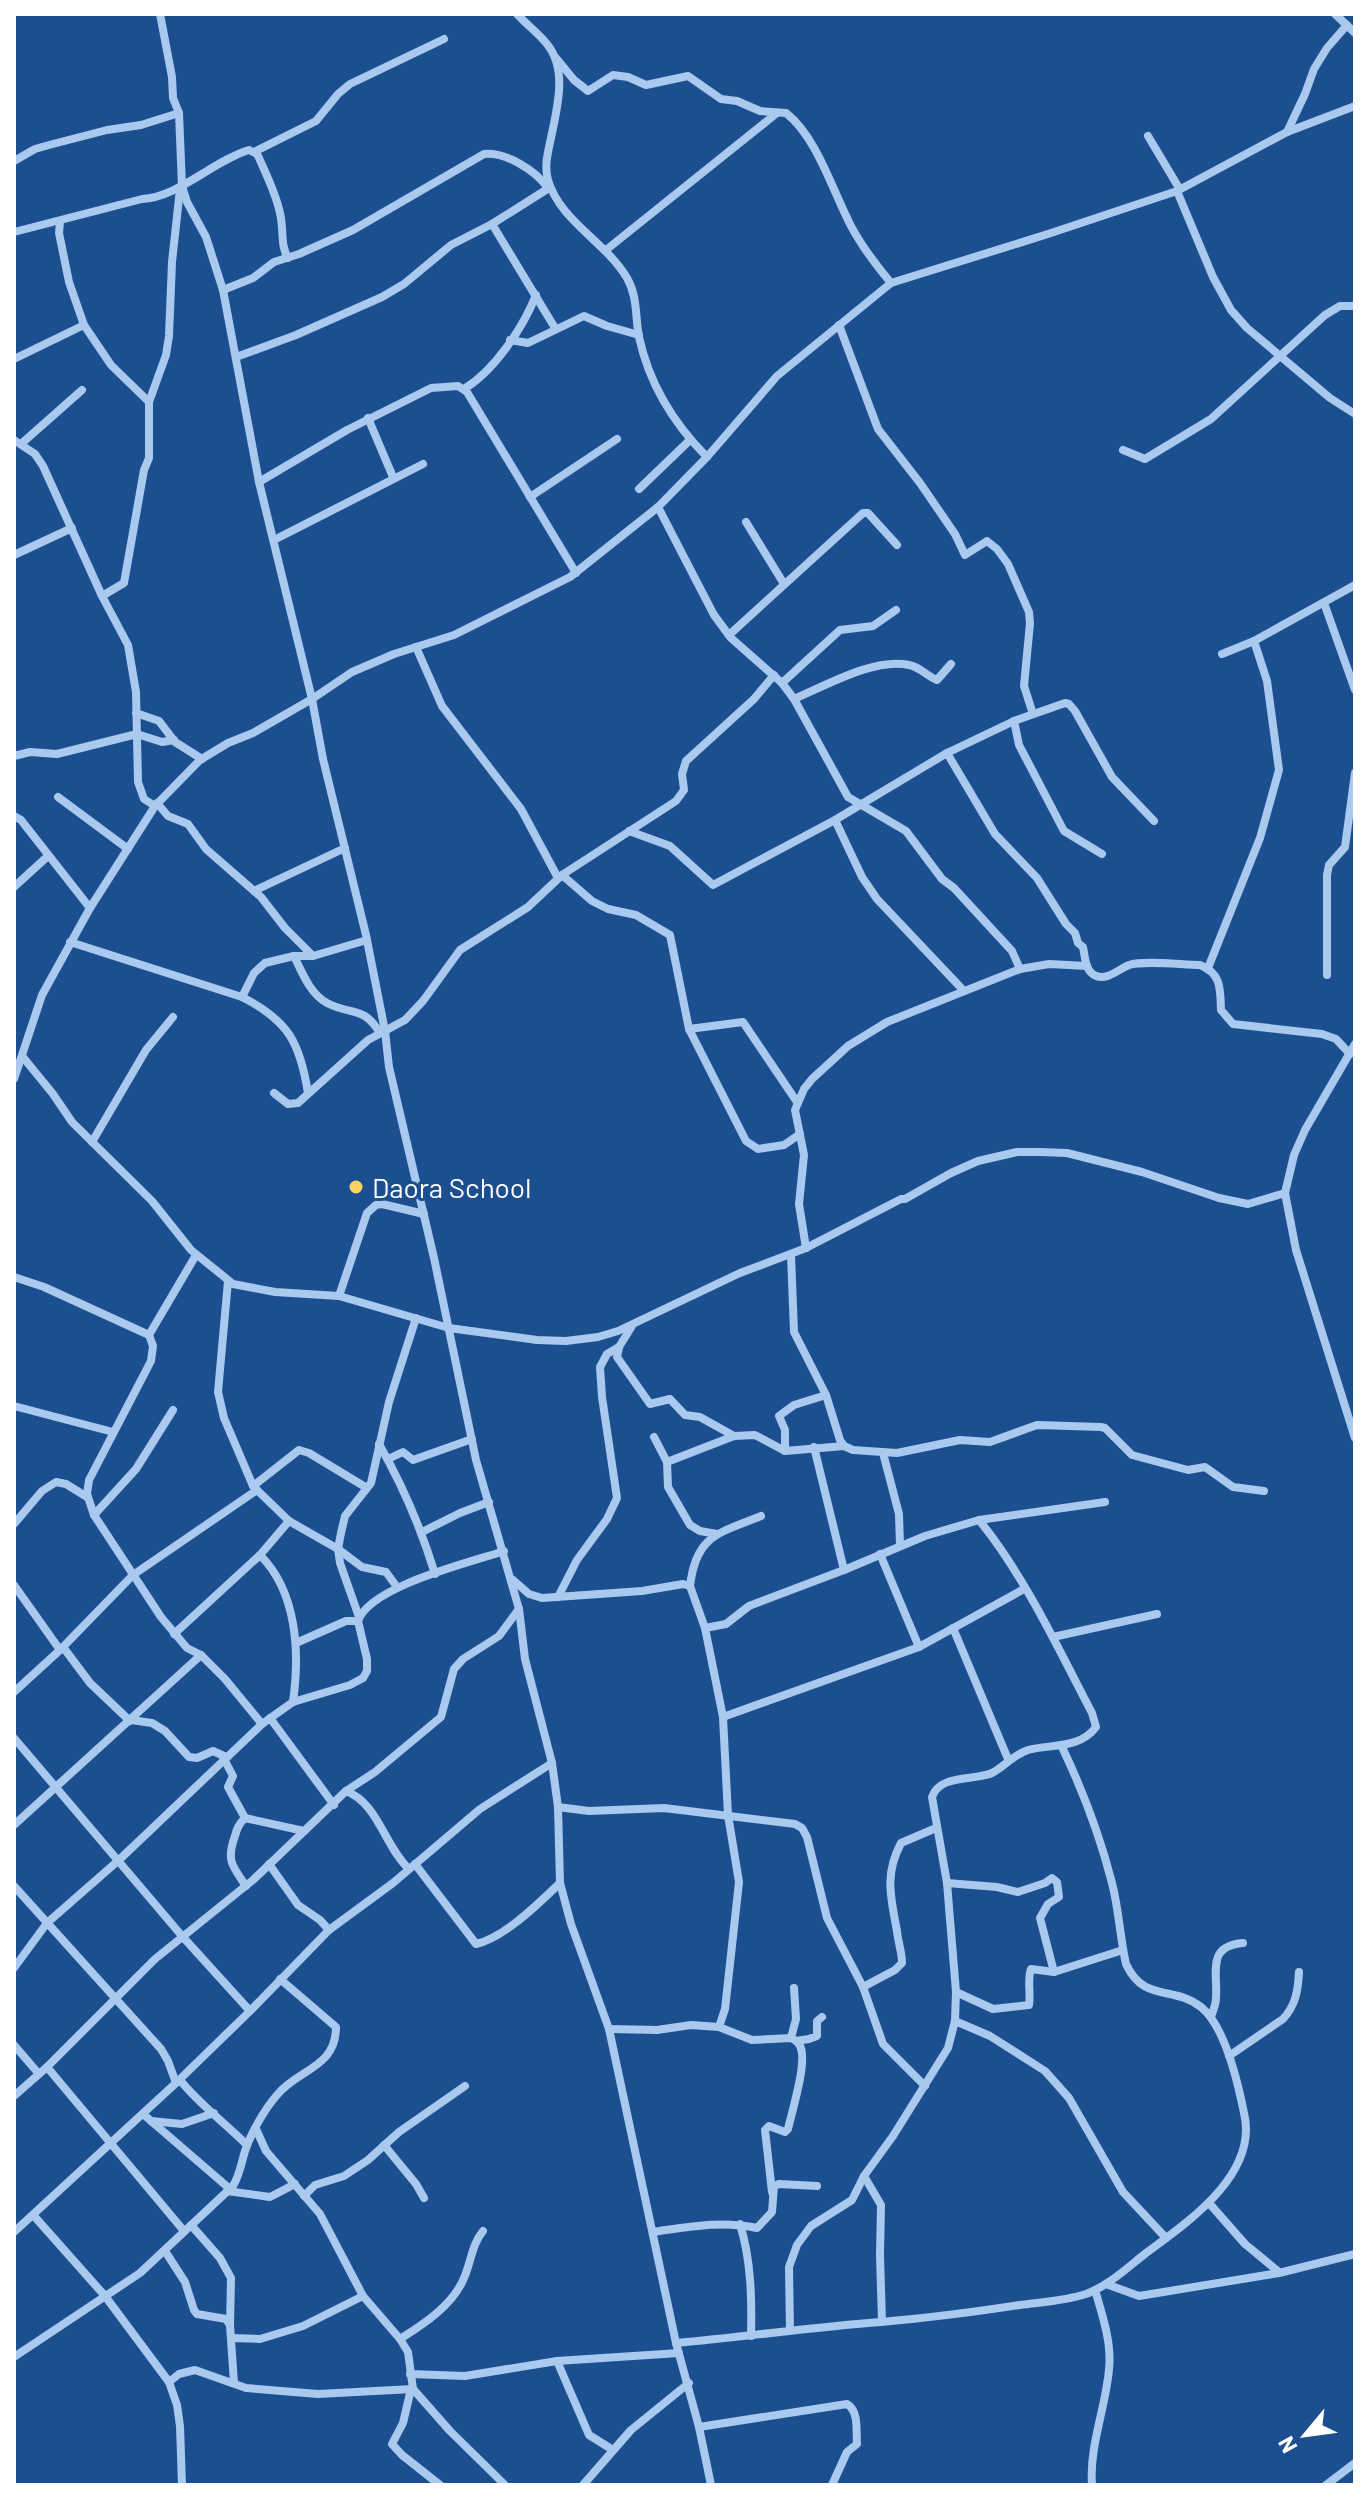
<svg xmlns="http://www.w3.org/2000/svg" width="1369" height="2499" viewBox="0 0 1369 2499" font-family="Barlow,sans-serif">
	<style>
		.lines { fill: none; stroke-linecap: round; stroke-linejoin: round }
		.street { stroke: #a9c9ee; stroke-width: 8 }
		.poi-dot { fill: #ffd166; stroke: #1b4f8f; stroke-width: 3 }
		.labels { text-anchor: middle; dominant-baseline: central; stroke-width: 6; stroke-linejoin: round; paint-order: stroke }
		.poi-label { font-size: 28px; fill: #fff; stroke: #1b4f8f; text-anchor: start }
	</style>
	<rect width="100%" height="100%" fill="#1b4f8f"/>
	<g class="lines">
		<g class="street">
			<path d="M160,14l12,63 1,21 6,15 3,73 5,16 19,35 17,53 36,192 53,217 11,60 43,176 19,96 4,36 45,191 42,202 43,149 6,50 27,104 6,44 2,76 11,41 38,105 67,314 23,84 12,58"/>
			<path d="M517,14c9,10 21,19 30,30 21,26 10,64 4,94 -3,14 -7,28 -3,42 12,41 58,62 79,98 11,19 8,39 12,59 10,46 35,87 68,120"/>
			<path d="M1335,14l20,19"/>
			<path d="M556,58l18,22 14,11 25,-16 15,2 18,8 42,-9 33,23 16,2 23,10 26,2c31,24 47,79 65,113 11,21 25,39 40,57"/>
			<path d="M1287,132l18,-38 9,-25 13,-21 20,-23"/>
			<path d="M1148,136l31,52"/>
			<path d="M254,152l62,-31 22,-27 12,-10 94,-45"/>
			<path d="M14,161l21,-12 14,-4 58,-15 34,-5 38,-12"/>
			<path d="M1177,191l36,86 18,33 16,18 83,70 25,16"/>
			<path d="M60,222l-1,11 10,49 15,43 27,40 38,37"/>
			<path d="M492,224l63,104"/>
			<path d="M14,232l128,-33c35,-1 71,-38 107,-49l8,4 2,4c8,18 17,36 21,55 4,16 0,32 8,45"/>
			<path d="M606,250l171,-137"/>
			<path d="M223,290l30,-12 21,-16 25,-8 54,-24 131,-76c22,-2 51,16 64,34"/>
			<path d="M839,325l39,104 42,54 35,51 10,21 22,-14 10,8 11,15 21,48 1,11 -6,63 9,28"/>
			<path d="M510,340l18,3 56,-27 23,10 32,9"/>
			<path d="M236,357l60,-22 86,-38 22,-13 47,-39 41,-21 57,-36"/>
			<path d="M14,359l70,-34"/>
			<path d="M464,389c30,-18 59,-61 72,-94"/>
			<path d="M368,418l25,59"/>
			<path d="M14,440l21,14 8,12 59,130 26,49 8,47 2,90 6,17 11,7"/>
			<path d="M21,444l61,-54"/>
			<path d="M1123,450l22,9 66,-40 114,-104 15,-9h15"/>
			<path d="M259,482l88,-52 84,-42 27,-2 9,6 109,181"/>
			<path d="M639,489l51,-49"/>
			<path d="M530,497l87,-58"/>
			<path d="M658,507l56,108 17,23 51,45 12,16 54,98 58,34 36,48 12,9 58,63 8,18"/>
			<path d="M746,522l38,62"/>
			<path d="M274,540l149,-76"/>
			<path d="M14,555l58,-27"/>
			<path d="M102,596l22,-13 20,-113 5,-12v-56l17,-47 3,-19 3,-74 8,-73"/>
			<path d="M1324,603l31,87"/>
			<path d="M729,635l134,-122h5l29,32"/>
			<path d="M416,647l26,59 79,103 37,69"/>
			<path d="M1222,654l32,-13 101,-56"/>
			<path d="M782,683l58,-53 33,-4 23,-16"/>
			<path d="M794,699c31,-13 81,-42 115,-34 11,2 18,11 28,15l14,-16"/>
			<path d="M136,713l23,8 16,21 27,17"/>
			<path d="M1014,721l5,24 45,86 38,23"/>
			<path d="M947,753l48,81 42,44 29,46 9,9 3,10 5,4c2,9 2,23 11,28 12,7 25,-6 35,-10 15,-5 54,0 71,0 22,9 20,24 21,45l12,14 89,10 14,5 14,15"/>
			<path d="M14,756l16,-4 27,2 80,-20 25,8 12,-2"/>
			<path d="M58,797l70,52"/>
			<path d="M157,803l11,13 20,8 18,25 55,48 24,31 28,28"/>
			<path d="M14,816l7,4 69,88"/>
			<path d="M835,820l27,57 15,22 87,92"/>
			<path d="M629,831l41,15 43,39 122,-65 112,-67 67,-32 51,-18 4,1 6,7 37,66 42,44"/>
			<path d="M562,875l30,26 16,8 28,6 34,20 19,94 57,112 12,8 26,-4 16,-11"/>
			<path d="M14,887l34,-31"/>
			<path d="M254,891l91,-43"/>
			<path d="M70,942l172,55c47,24 58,46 66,96"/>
			<path d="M294,956c8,16 16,38 33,47 25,13 36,2 53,30"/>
			<path d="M1208,968l52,-130 19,-68 -12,-89 -13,-40"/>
			<path d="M1327,975v-100l2,-10 16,-18 10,-74"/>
			<path d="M242,997l12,-24 11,-10 29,-7h19l54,-16"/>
			<path d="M689,1029l54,-7 54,80"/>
			<path d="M1355,1044l-50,86 -11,25 -9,38 11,57 59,188"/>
			<path d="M22,1056l31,38 19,28 80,79 39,49 42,34 42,8 64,4 110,32 88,12 29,1 32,-4 20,-6 122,-58 66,-25 95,-49h4l46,-26 27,-12 39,-9h23l27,1 75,19 77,26 29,6 37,-11"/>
			<path d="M14,1079l28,-84 48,-87 65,-102 45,-46 28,-17 25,-10 59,-34 40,-27 42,-18 60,-19 116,-58 88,-70 49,-50 70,-81 114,-93 157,-49 129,-43 110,-59 68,-26"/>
			<path d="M274,1093l14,11 10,-1 70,-63 37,-20 18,-19 37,-51 68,-43 34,-32 114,-74 8,-11 -2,-16 4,-13 68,-62 20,-24"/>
			<path d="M92,1142l54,-92 27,-33"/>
			<path d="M806,1248l-7,-44 5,-49 -9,-45 9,-21 8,-10 36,-33 39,-24 133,-53 29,-5 38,2"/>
			<path d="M791,1255l3,77 32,63 14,45 4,6 9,4 44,3 63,-13 30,2 47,-17 64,2 4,1 27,27 56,15 17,-3 28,20 31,4"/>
			<path d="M14,1277l30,10 105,48 4,11 -2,15 -62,119 -2,14 7,21 67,102 26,31 14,7 24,24 37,45"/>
			<path d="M228,1281l-10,111 6,26 29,68 36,35 49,28 24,18 24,5 11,15"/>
			<path d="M339,1296l28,-83 9,-8 6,-1 42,10"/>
			<path d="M632,1326l-13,21 -2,10 33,47 20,-5 15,16 15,2 34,19"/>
			<path d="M149,1335l47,-80"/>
			<path d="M14,1406l99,26"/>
			<path d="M654,1437l13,25 1,25 22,38 10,6 17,3"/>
			<path d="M379,1444c24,42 42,84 56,130"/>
			<path d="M814,1447l30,123"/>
			<path d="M785,1451v-21l-6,-14 15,-11 32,-10"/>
			<path d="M883,1453l16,61 1,31"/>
			<path d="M388,1459l15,-7 10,8 59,-21"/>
			<path d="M667,1462l67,-26 21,-1 30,16 59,-5"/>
			<path d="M253,1486l46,-36 10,3 58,35"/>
			<path d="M94,1515l42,-46 37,-59"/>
			<path d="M14,1524l28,-33 14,-9 10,2 21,13"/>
			<path d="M422,1532l38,-19 29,-11"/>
			<path d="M880,1554l39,93"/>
			<path d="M260,1555c37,37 40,97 33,147"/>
			<path d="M513,1580l16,14 13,4 100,-7 41,-7 7,2 15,42 18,89 5,98 11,67 -14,127 -6,18"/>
			<path d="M14,1585l46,65"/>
			<path d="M690,1586c6,-51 29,-53 71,-70"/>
			<path d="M558,1597l19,-37 30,-41 10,-21 -15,-101 -2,-30 7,-13 12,-7"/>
			<path d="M359,1617l-19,-54 -2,-14 3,-16 4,-17 26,-33 18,-81 27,-84"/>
			<path d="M705,1628l21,-4 23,-18 95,-36 81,-34 54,-16 126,-18"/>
			<path d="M953,1628l55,131"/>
			<path d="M174,1634l86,-79 29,-34"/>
			<path d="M1053,1637l104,-23"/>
			<path d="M296,1643l50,-22h12"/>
			<path d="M63,1647l27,36 40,38"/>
			<path d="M14,1692l46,-42 73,-75 124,-85"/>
			<path d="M723,1717l196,-70 105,-58"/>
			<path d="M270,1718l64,87"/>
			<path d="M131,1720l21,3 13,8 24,26 8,1 16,-7 13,6"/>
			<path d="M14,1738l168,198 68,75"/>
			<path d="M224,1759l9,17 -5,11 17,31c-6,6 -8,10 -10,18 -9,24 -3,30 11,50"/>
			<path d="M346,1791c32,12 39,56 63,78"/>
			<path d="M558,1807l31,4 75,-3 131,16 7,4 5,9 20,81 36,69 20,57 42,42"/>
			<path d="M245,1818l59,13"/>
			<path d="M14,1825l187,-170"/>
			<path d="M269,1864l29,41 22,15 9,10"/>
			<path d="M415,1864l61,80c29,-7 62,-40 84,-61"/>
			<path d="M947,1883l50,4 21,5 27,-9 7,-5 5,4 2,15 -11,7 -8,14 14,54"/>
			<path d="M14,1886l147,163 7,12 8,22"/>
			<path d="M14,1968l33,-45 72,-63 143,-136 31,-22 57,-17 13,-7 4,-7v-12l-9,-38c12,-35 111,-58 146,-70"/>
			<path d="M863,1987l32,-17 7,-7c0,-11 -4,-21 -5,-32 -6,-33 -13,-56 4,-88l35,-15"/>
			<path d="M956,1992l37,17 36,-4c2,-11 -2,-26 2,-36l23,3 69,-22"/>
			<path d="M1211,2017c2,-7 5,-12 5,-19 2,-25 -10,-52 27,-55"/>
			<path d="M955,2021l35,15 55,35 24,27 54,94 43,46"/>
			<path d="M609,2029l48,1 34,-5 28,2 33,13 39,-2c5,3 7,3 9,8 8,15 -8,65 -12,83l-3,3 -16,-6 -4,4 7,62"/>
			<path d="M791,2038l5,-19 -2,-31"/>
			<path d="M796,2041l13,-2 8,-3v-15l5,-4"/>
			<path d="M14,2045l25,29"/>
			<path d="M1229,2056l54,-37c13,-14 15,-29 16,-47"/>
			<path d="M47,2067l137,164"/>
			<path d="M180,2080c19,24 45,43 67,65"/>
			<path d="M14,2096l33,-29 108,-108 98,-79 93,-89 29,-19 66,-55 13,-48 9,-10 36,-23 20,-27"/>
			<path d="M143,2114l87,75"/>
			<path d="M151,2121l31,3 32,-11"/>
			<path d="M256,2129l10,22 54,63 43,82 37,43 8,13 5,37 37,42 55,54"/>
			<path d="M384,2145l32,39 8,14"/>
			<path d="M864,2176l17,29 -1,50 2,67"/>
			<path d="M227,2191l43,6 25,-13"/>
			<path d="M304,2196l11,-11 29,-9 24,-16 31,-28 66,-46"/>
			<path d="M1209,2203l36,41 34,28"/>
			<path d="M34,2216l71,80 64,86 8,23 3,21 2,59"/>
			<path d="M740,2224c11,36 12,74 11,112"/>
			<path d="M191,2225l29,33 11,20 -1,47"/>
			<path d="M14,2232l162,-149 74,-72 79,-81 64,-47 87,-74 72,-46"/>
			<path d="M653,2232c35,-5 69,-12 104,-4l15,-16 2,-26 5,-2 38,2"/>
			<path d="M165,2251l20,31 9,28 3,4 29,5 4,6 4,58"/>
			<path d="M1106,2284l33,12 140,-23 76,-19"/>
			<path d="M790,2330l-1,-63 8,-22 14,-19 41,-26 12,-24 29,-40 55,-88 7,-27 1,-29 -9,-109 -15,-86c8,-23 41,-16 60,-24 13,-7 21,-18 36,-23 23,-6 52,-1 68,-23l-4,-14c-33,-63 -68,-138 -113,-193"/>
			<path d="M231,2338l29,1 43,-13 60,-30"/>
			<path d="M400,2339c24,-15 53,-34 64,-61 7,-16 8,-34 19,-47"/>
			<path d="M676,2343c69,-6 137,-16 205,-21 47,-4 93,-10 139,-17 22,-3 45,-4 66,-11 22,-8 41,-26 60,-41 42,-31 113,-79 98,-140 -6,-30 -19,-87 -43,-106 -28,-22 -57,-4 -75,-43 -6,-26 -7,-54 -14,-81 -12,-47 -29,-92 -50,-136"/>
			<path d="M14,2357l126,-84 93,-87c7,-12 8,-22 12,-35 6,-18 19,-41 32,-56 21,-26 59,-27 59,-68l-56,-48"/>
			<path d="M557,2361l32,74 24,15"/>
			<path d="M410,2374l55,2 92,-15 122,-8"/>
			<path d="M169,2382l10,-8 16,-4 51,18 72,6 95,-5"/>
			<path d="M411,2389l-8,34 -11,21 10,11 38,30"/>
			<path d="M699,2427l148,-23c12,7 9,26 10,40l-10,8 -15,33"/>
			<path d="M583,2485l48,-55 58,-47"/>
			<path d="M1092,2485c-3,-39 14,-78 17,-116 3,-26 -7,-55 -14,-79"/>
			<path d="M1326,2485l29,-22"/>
		</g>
	</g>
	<circle class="poi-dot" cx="356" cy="1187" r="8"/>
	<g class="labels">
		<g class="poi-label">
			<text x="372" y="1187">Daora School</text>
		</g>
	</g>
	<rect width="1369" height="2499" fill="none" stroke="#ffffff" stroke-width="32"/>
	<g transform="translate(1305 2435) rotate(241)" stroke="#1b4f8f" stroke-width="6" paint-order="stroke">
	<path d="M0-6L14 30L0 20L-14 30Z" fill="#ffffff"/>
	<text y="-12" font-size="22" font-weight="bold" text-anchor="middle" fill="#ffffff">N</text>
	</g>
</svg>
